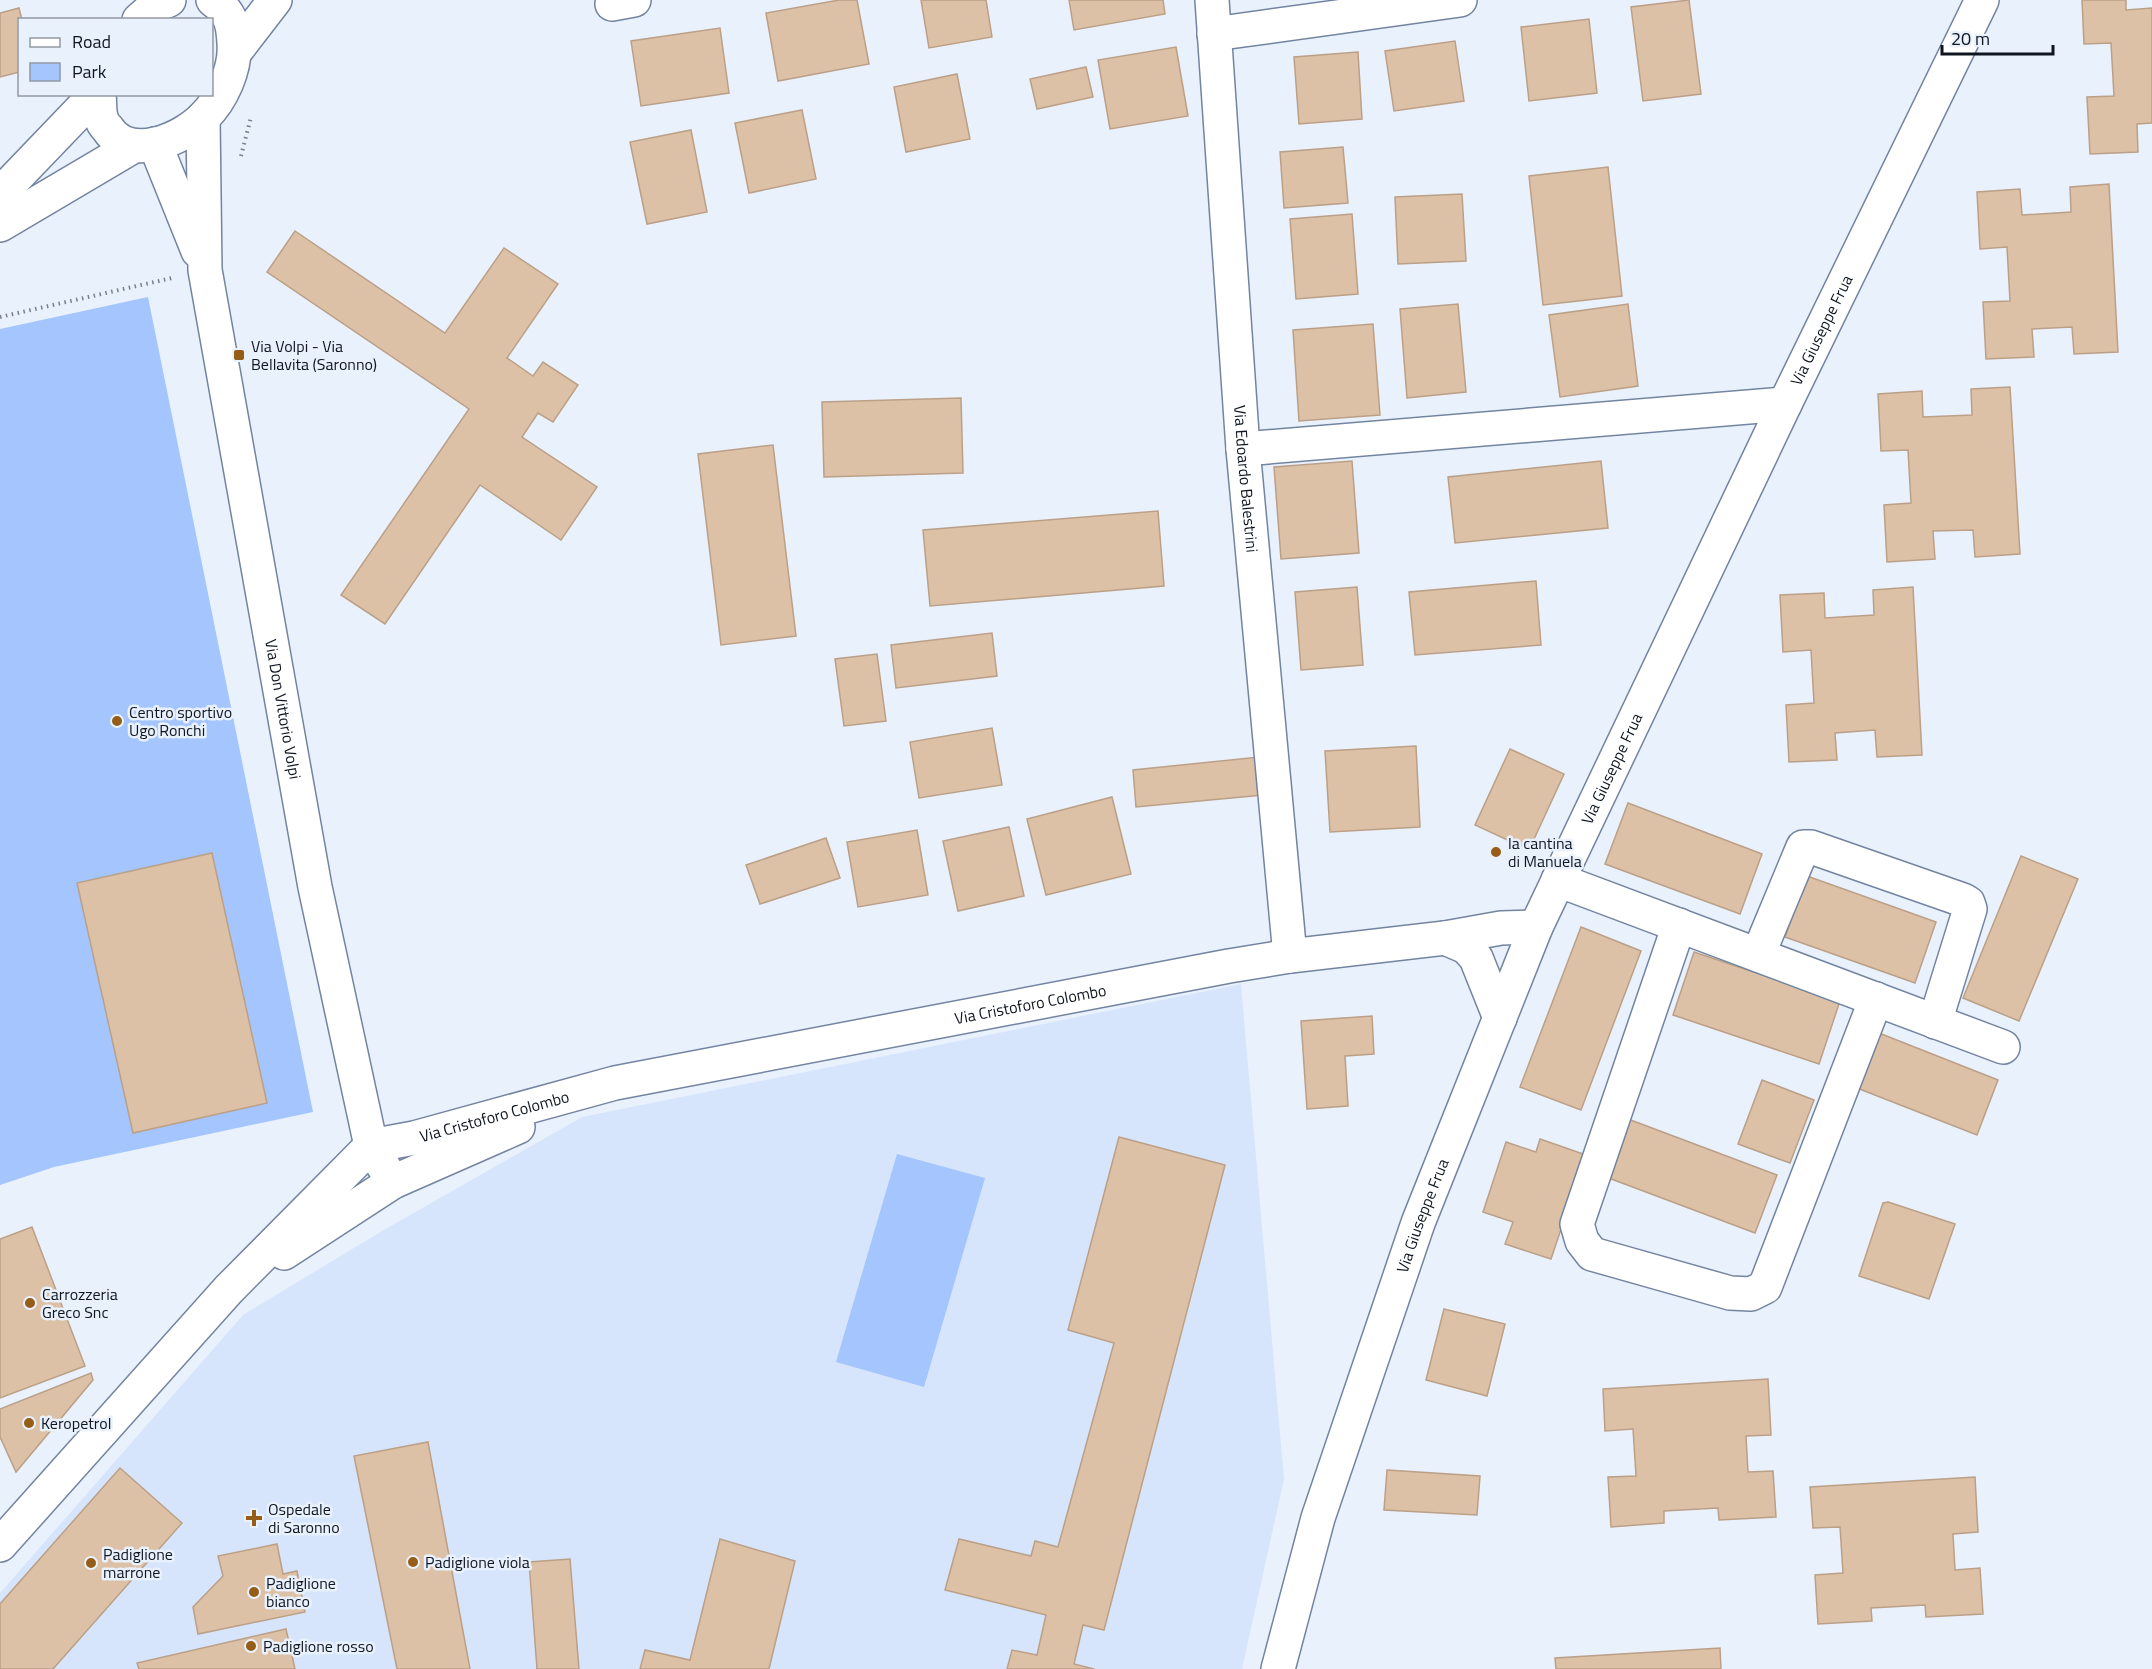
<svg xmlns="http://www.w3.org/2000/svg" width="2152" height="1669" viewBox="0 0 2152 1669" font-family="'Titillium Web',sans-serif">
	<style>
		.built { fill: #d7e5fc }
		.green { fill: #a4c5fd }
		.building { fill: #dcc1a6; stroke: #bba087; stroke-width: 1.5 }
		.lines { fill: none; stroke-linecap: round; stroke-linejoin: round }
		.minor-casing { stroke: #7384a0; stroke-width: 36 }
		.path { stroke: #79808b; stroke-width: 4; stroke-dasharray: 1.5 4.5; stroke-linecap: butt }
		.minor { stroke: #fff; stroke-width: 33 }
		.poi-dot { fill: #955d17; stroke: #e9f1fd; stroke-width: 2 }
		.labels { text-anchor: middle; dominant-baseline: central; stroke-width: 5; stroke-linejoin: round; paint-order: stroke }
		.street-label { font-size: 16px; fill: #0f1620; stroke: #e9f1fd }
		.poi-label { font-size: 16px; fill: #0f1620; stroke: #e9f1fd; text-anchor: start }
	</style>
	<rect width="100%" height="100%" fill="#e9f1fd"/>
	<path class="built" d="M1241,984l43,495 -42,190h-1242v-76l243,-278 139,-84 200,-114z"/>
	<g class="green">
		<path d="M148,297l165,815 -259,55 -54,18v-856z"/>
		<path d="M897,1154l88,24 -61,209 -88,-25z"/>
	</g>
	<g class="building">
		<path d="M839,0h18l12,64 -91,17 -12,-68z"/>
		<path d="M921,0h65l6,37 -63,11z"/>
		<path d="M1069,0h94l2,14 -91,16z"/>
		<path d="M1689,0l12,94 -58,7 -12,-94z"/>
		<path d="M2082,0h44v10l26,-2v115l-15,1 1,28 -48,2 -3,-57 27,-1 -3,-53 -27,1z"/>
		<path d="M19,8l3,12h-2v52l-20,5v-64z"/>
		<path d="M1589,19l8,74 -68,8 -8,-74z"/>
		<path d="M720,28l9,65 -88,13 -10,-65z"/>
		<path d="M1455,41l9,60 -70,10 -9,-60z"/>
		<path d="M1176,47l12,69 -78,13 -12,-69z"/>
		<path d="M1358,52l4,67 -63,5 -5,-67z"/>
		<path d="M1086,67l7,30 -56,12 -7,-30z"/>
		<path d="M957,74l13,65 -64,13 -12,-65z"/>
		<path d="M802,110l14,69 -67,14 -14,-70z"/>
		<path d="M691,130l16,82 -60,12 -17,-82z"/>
		<path d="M1343,147l5,56 -64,5 -4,-56z"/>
		<path d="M1608,167l14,129 -79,9 -14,-129z"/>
		<path d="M2109,184l9,168 -44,2 -2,-27 -40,2 2,28 -48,2 -3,-57 27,-1 -3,-54 -27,2 -3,-57 43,-3 2,26 49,-3 -1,-25z"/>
		<path d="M1462,194l4,67 -68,3 -3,-67z"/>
		<path d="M1352,214l6,80 -62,5 -6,-80z"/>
		<path d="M295,231l150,102 59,-85 54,36 -51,74 26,18 10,-14 35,23 -25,37 -15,-9 -16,24 75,50 -36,53 -81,-55 -95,139 -44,-29 128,-186 -202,-137z"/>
		<path d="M1458,304l8,88 -59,6 -7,-89z"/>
		<path d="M1628,304l10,82 -78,11 -11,-82z"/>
		<path d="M1373,324l7,91 -81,6 -6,-91z"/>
		<path d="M2010,387l10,167 -45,3 -2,-27 -40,1 2,28 -48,3 -3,-57 27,-2 -3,-53 -27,1 -3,-57 44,-3 1,26 49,-2 -1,-26z"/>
		<path d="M961,398l2,75 -139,4 -2,-75z"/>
		<path d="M773,445l23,191 -75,9 -23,-191z"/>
		<path d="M1352,461l7,92 -78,6 -7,-92z"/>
		<path d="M1601,461l7,67 -153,15 -7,-66z"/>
		<path d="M1158,511l6,75 -234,20 -7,-76z"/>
		<path d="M1536,581l5,64 -126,10 -6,-63z"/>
		<path d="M1357,587l6,78 -62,5 -6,-78z"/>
		<path d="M1913,587l9,168 -45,2 -2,-27 -40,3 2,27 -48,2 -3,-57 28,-2 -3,-53 -28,2 -3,-57 44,-2 1,25 49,-3 -1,-25z"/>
		<path d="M992,633l5,43 -101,12 -5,-43z"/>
		<path d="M877,654l9,67 -42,5 -9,-67z"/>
		<path d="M992,728l10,57 -83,13 -9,-56z"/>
		<path d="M1416,746l4,81 -90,5 -5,-81z"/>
		<path d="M1510,749l54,25 -35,76 -54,-25z"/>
		<path d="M1259,757l4,38 -127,12 -3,-37z"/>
		<path d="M1112,797l19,77 -85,21 -19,-76z"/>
		<path d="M1628,803l134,51 -22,60 -135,-50z"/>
		<path d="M1009,827l15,69 -66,15 -15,-70z"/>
		<path d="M917,830l11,65 -70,12 -11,-65z"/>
		<path d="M826,838l14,40 -80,26 -14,-39z"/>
		<path d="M212,853l55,250 -134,30 -56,-250z"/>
		<path d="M2021,856l57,23 -59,142 -56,-23z"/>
		<path d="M1807,876l129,46 -21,61 -130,-46z"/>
		<path d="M1581,927l60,24 -60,159 -61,-23z"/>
		<path d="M1694,952l146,49 -21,63 -146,-49z"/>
		<path d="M1372,1016l2,38 -29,2 3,50 -41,3 -6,-88z"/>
		<path d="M1879,1033l119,47 -21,55 -120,-47z"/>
		<path d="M1762,1080l52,20 -24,63 -52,-19z"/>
		<path d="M1628,1119l149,56 -22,58 -149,-56z"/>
		<path d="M1119,1137l106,28 -121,465 -21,-5 -9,39 20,5h-87l5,-19 25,5 9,-40 -101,-25 14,-51 72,17 4,-15 23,6 56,-204 -46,-13z"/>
		<path d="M1540,1139l46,16 -35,104 -46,-15 8,-22 -30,-10 23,-70 30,10z"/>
		<path d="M1888,1202l67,22 -26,75 -70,-23 24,-73z"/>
		<path d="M32,1227l53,139 -85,32v-159z"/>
		<path d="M1444,1309l61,15 -18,72 -61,-16z"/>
		<path d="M91,1373l2,7 -77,92 -16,-35v-28z"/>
		<path d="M1768,1379l3,56 -25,1 2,36 25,-1 3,46 -57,3 -1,-12 -54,3v12l-53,4 -3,-50 28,-1 -3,-47 -28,2 -2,-42z"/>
		<path d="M428,1442l42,227h-73l-43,-213z"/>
		<path d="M120,1468l62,55 -129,146h-53v-65z"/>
		<path d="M1387,1470l93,6 -3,39 -93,-5z"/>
		<path d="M1975,1477l3,55 -25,2 2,36 25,-2 3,46 -57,3 -1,-12 -54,3 1,13 -54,3 -3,-49 28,-2 -3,-46 -27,1 -3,-41z"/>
		<path d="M720,1539l75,22 -26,108h-129l5,-19 45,10z"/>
		<path d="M277,1544l6,30 14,-3 8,41 -107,22 -5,-27 30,-31 -5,-20z"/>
		<path d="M570,1559l9,110h-42l-8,-107z"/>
		<path d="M286,1629l9,40h-156l-2,-6z"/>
		<path d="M1720,1648l1,21h-165l-1,-11z"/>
	</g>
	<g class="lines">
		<g class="minor-casing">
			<g id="minor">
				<path id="s1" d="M1212,0l31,449 47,507"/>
				<path d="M612,4l22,-4"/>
				<path d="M139,20l16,-14 14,-6"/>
				<path d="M1214,34l246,-34"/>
				<path d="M235,52l40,-52"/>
				<path d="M99,94c1,8 0,16 2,23 1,5 4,9 7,12 21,33 74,11 96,-12 18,-18 32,-48 30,-74 -1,-21 -4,-31 -21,-43"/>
				<path id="s2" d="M203,118l2,152 110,617 56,259 22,36"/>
				<path d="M155,144l43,107"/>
				<path d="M0,194l96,-100"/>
				<path d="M0,225l132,-78"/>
				<path d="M1243,449l542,-45"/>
				<path d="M1558,880l445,167"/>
				<path d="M1679,925l-102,299 5,17 10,13 138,39 21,1 14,-7 111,-288"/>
				<path d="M1445,938l21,9 10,11 24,60"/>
				<path d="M1758,955l45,-108h8l152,53 5,3 2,6 -35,113"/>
				<path d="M284,1253l109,-71 125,-55"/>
				<path id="s3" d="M0,1545l229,-256 142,-143 43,-8 201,-55 614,-117 61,-10 155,-18 56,-10 35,-1"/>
				<path id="s4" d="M1278,1669l40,-151 100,-295 118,-296 249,-523 197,-404"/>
			</g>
		</g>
		<g class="path">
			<path d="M241,156l10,-39"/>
			<path d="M0,317l172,-39"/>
		</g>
		<use href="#minor" class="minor"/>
	</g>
	<g class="poi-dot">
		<rect x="233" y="349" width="12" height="12" rx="3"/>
		<circle cx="117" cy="721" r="6"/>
		<circle cx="1496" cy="852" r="6"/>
		<circle cx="30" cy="1303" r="6"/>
		<circle cx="29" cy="1423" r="6"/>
		<path d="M251 1509h6v6h6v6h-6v6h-6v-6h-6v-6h6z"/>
		<circle cx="413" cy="1562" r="6"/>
		<circle cx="91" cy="1563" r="6"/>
		<circle cx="254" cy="1592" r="6"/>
		<circle cx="251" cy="1646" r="6"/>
	</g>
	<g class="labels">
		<g class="street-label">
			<text stroke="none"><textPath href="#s4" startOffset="1448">Via Giuseppe Frua</textPath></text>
			<text stroke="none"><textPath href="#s1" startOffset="480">Via Edoardo Balestrini</textPath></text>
			<text stroke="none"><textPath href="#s2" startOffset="598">Via Don Vittorio Volpi</textPath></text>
			<text stroke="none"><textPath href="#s4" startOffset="962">Via Giuseppe Frua</textPath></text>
			<text stroke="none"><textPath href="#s3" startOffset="1220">Via Cristoforo Colombo</textPath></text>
			<text stroke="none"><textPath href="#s3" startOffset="672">Via Cristoforo Colombo</textPath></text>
			<text stroke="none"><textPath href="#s4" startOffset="476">Via Giuseppe Frua</textPath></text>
		</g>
		<g class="poi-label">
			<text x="251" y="346">Via Volpi - Via<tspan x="251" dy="18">Bellavita (Saronno)</tspan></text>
			<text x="129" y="712">Centro sportivo<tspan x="129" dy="18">Ugo Ronchi</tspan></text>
			<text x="1508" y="843">la cantina<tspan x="1508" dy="18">di Manuela</tspan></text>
			<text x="42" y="1294">Carrozzeria<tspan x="42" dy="18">Greco Snc</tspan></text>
			<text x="41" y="1423">Keropetrol</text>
			<text x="268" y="1509">Ospedale<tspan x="268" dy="18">di Saronno</tspan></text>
			<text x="103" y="1554">Padiglione<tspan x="103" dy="18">marrone</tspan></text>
			<text x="425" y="1562">Padiglione viola</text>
			<text x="266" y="1583">Padiglione<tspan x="266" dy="18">bianco</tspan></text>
			<text x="263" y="1646">Padiglione rosso</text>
		</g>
	</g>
	<rect x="18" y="18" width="195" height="78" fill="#e9f1fd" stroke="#9299a5" stroke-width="1.5"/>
	<rect x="30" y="38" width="30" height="9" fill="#ffffff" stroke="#9299a5" stroke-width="1.5"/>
	<text x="72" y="48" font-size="18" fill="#0f1620">Road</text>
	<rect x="30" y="63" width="30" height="18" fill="#a4c5fd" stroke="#9299a5" stroke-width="1.5"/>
	<text x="72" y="78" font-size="18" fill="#0f1620">Park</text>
	<path d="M1942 45v9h111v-9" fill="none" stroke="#0f1620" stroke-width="3"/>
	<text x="1951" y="45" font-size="18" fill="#0f1620" stroke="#e9f1fd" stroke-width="4.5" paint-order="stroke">20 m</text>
</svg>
